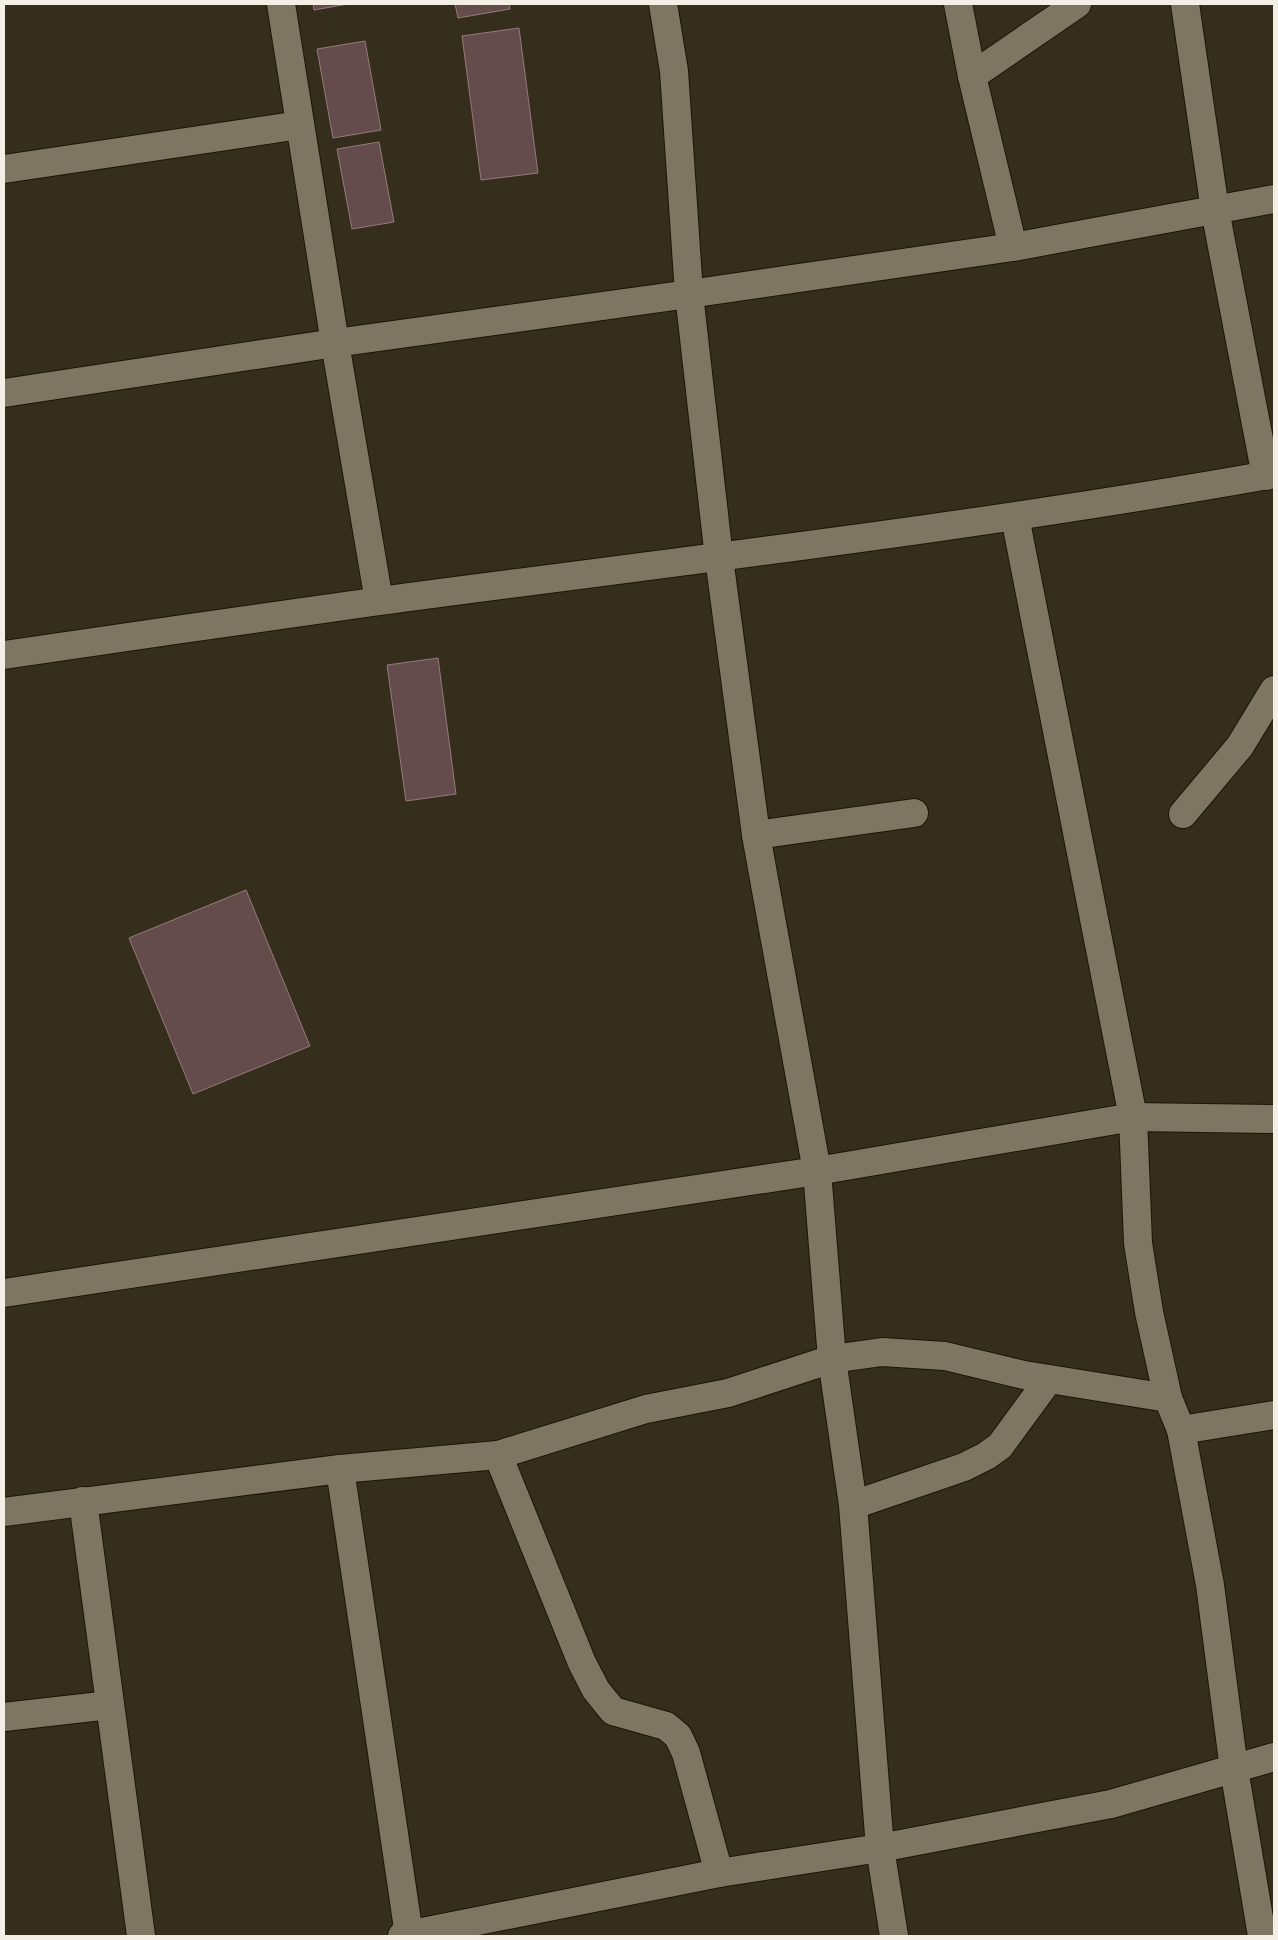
<svg xmlns="http://www.w3.org/2000/svg" width="1278" height="1940" viewBox="0 0 1278 1940" font-family="Ubuntu,sans-serif">
	<style>
		.building { fill: #634c4b; stroke: #947b7a }
		.lines { fill: none; stroke-linecap: round; stroke-linejoin: round }
		.minor-casing { stroke: #1d1606; stroke-width: 30 }
		.minor { stroke: #7e7662; stroke-width: 28 }
	</style>
	<rect width="100%" height="100%" fill="#352e1c"/>
	<g class="building">
		<path d="M313,4h35l-34,6z"/>
		<path d="M455,4h54l1,5 -52,9z"/>
		<path d="M519,28l19,145 -57,7 -19,-144z"/>
		<path d="M365,41l16,89 -48,8 -16,-89z"/>
		<path d="M379,142l15,80 -42,7 -15,-80z"/>
		<path d="M438,658l18,136 -50,7 -19,-136z"/>
		<path d="M246,890l64,156 -117,48 -64,-156z"/>
	</g>
	<g class="lines">
		<g class="minor-casing">
			<g id="minor">
				<path d="M281,4l54,339 44,258"/>
				<path d="M663,4l11,67 15,223 30,264 37,277 61,336 15,188 21,146 27,343 14,88"/>
				<path d="M958,4l14,72 41,171"/>
				<path d="M1185,4l30,206 51,266"/>
				<path d="M972,76l105,-72"/>
				<path d="M4,169l296,-44"/>
				<path d="M4,393l331,-50 354,-49 324,-47 261,-48"/>
				<path d="M1015,517l118,600 5,126 11,69 19,86 13,32 29,155 24,184 28,167"/>
				<path d="M4,655c125,-18 251,-37 376,-54 299,-40 598,-74 894,-127"/>
				<path d="M1183,814l57,-68 34,-56"/>
				<path d="M756,835l158,-22"/>
				<path d="M4,1293l813,-122 316,-54 141,2"/>
				<path d="M1181,1430l93,-15"/>
				<path d="M498,1455l84,208 14,27 17,21 53,15 12,10 8,17 33,120"/>
				<path d="M340,1469l69,466"/>
				<path d="M83,1501l58,435"/>
				<path d="M853,1505l111,-38 22,-11 14,-10 49,-67"/>
				<path d="M4,1512l336,-43 158,-14 148,-46 82,-16 104,-34 50,-7 63,4 79,19 144,23"/>
				<path d="M4,1717l106,-12"/>
				<path d="M402,1936l317,-63 161,-25 231,-44 163,-47"/>
			</g>
		</g>
		<use href="#minor" class="minor"/>
	</g>
	<rect width="1278" height="1940" fill="none" stroke="#f4efe4" stroke-width="10"/>
</svg>
